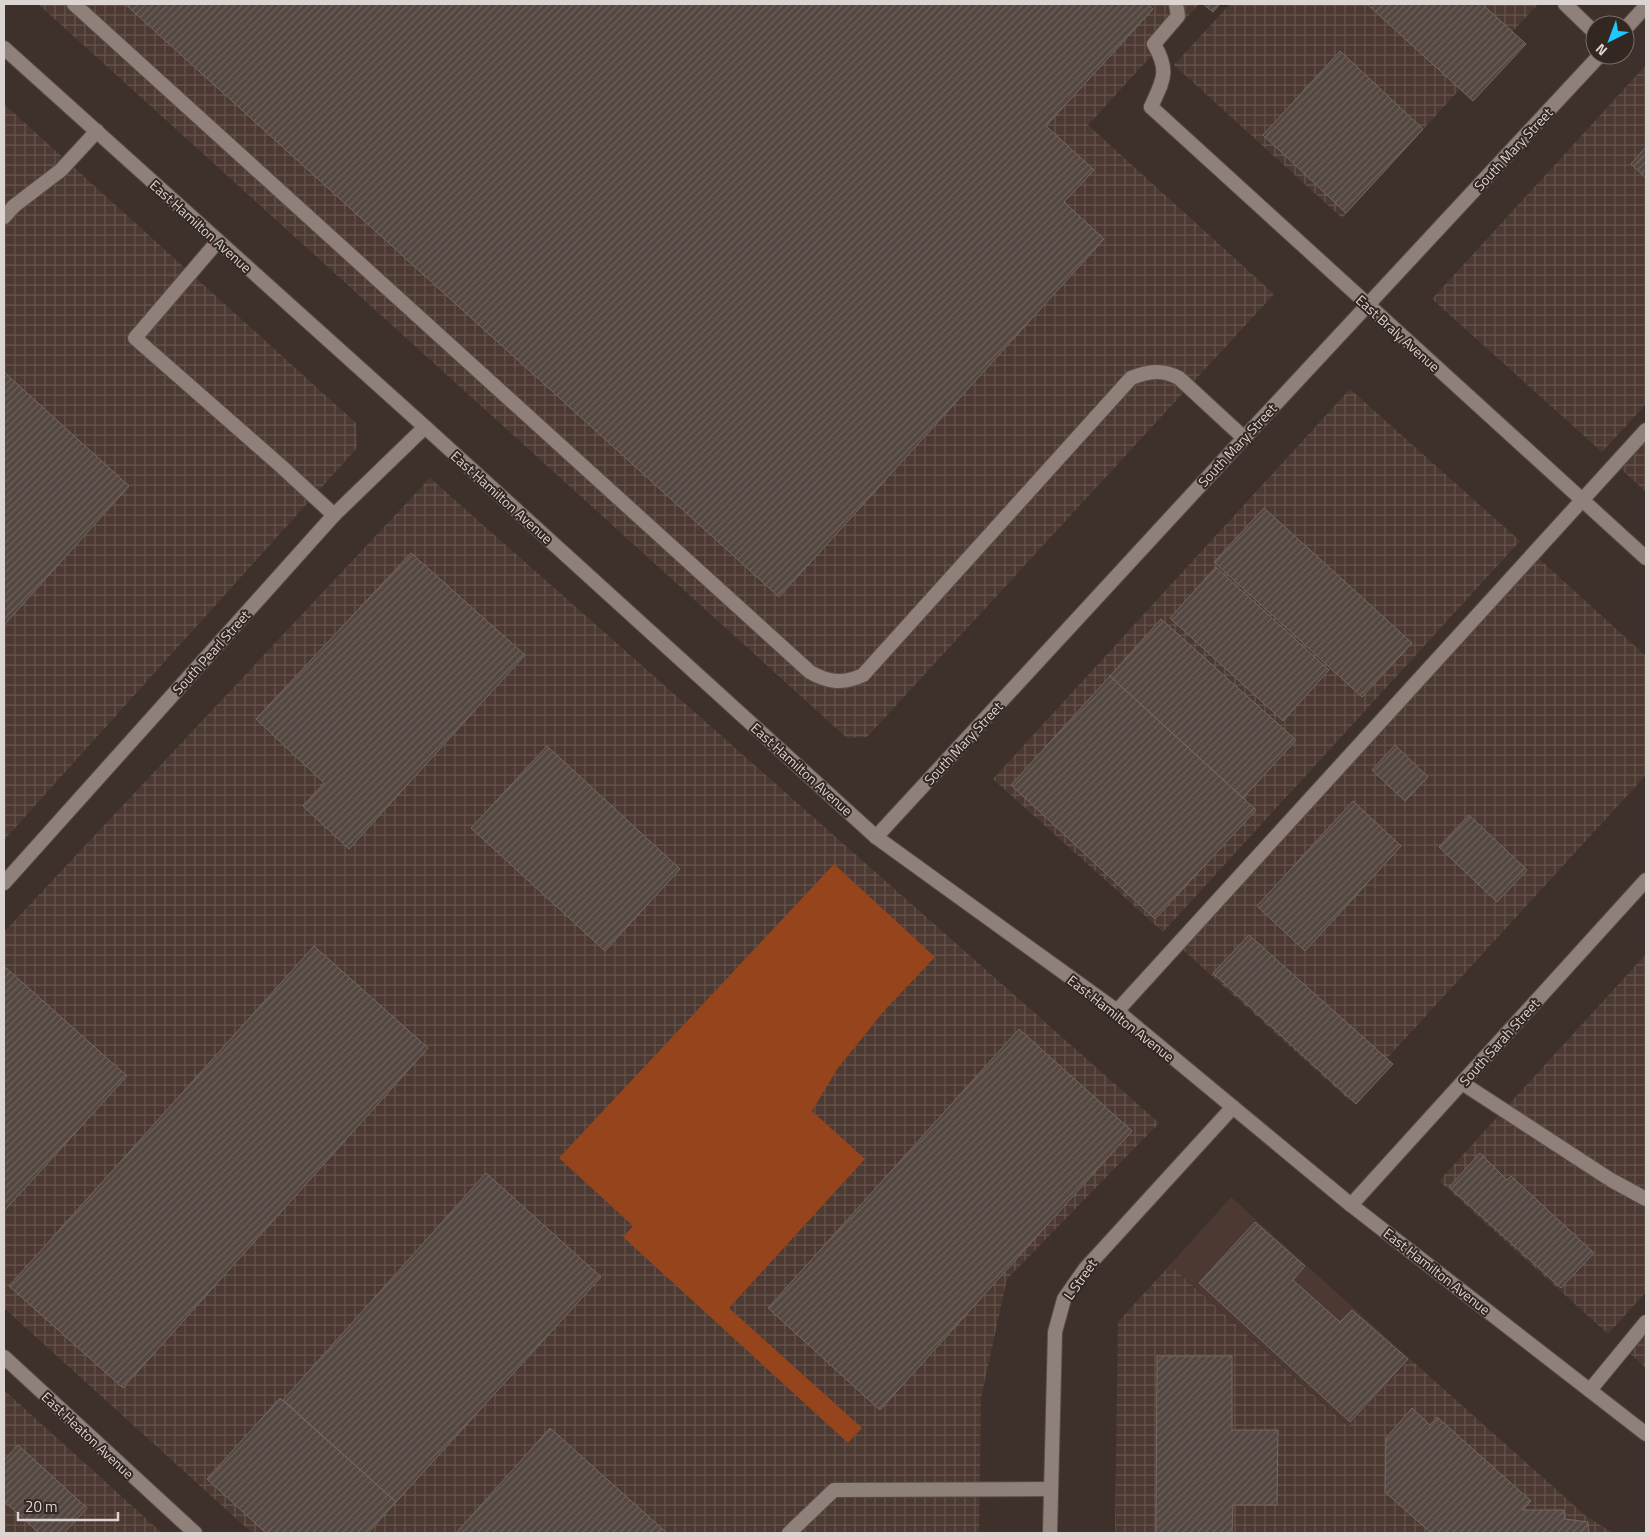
<svg xmlns="http://www.w3.org/2000/svg" width="1650" height="1537" viewBox="0 0 1650 1537" font-family="'Titillium Web',sans-serif">
	<style>
		.built { fill: #4c3931 }
		.industrial { fill: url(#industrial-grid) }
		.grass { fill: #95441b }
		.building { fill: url(#building-hatch); stroke: #756761 }
		.lines { fill: none; stroke-linecap: round; stroke-linejoin: round }
		.service-casing { stroke: #584d49; stroke-width: 16 }
		.minor-casing { stroke: #584d49; stroke-width: 16 }
		.service { stroke: #8f817a; stroke-width: 14 }
		.minor { stroke: #8f817a; stroke-width: 14 }
		.labels { text-anchor: middle; dominant-baseline: central; stroke-width: 4; stroke-linejoin: round; paint-order: stroke }
		.street-label { font-size: 14px; fill: #dcd4d1; stroke: #332722 }
	</style>
	<defs>
		<pattern id="industrial-grid" width="8" height="8" patternUnits="userSpaceOnUse" patternTransform="scale(1.25)"><rect width="8" height="8" fill="#4c3931"/><path d="M0 4h8M4 0v8" fill="none" stroke="#65554e"/></pattern>
		<pattern id="building-hatch" width="6" height="6" patternUnits="userSpaceOnUse" patternTransform="scale(1.25)"><rect width="6" height="6" fill="#544742"/><path d="M-1 1l2-2M0 6l6-6M5 7l2-2" fill="none" stroke="#6c615c"/></pattern>
	</defs>
	<rect width="100%" height="100%" fill="#3e312c"/>
	<path class="built" d="M1231,1197l179,162 -61,67 -179,-161z"/>
	<g class="industrial">
		<path d="M38,4h1161l-111,121 186,169 -407,443 -20,1z"/>
		<path d="M1230,4h308l-196,214 -168,-153z"/>
		<path d="M1646,65v339l-44,48 -170,-153z"/>
		<path d="M4,104l352,319 1,25 -353,392z"/>
		<path d="M1350,389l170,152 -357,391 -170,-153z"/>
		<path d="M1646,437v55l-27,-25z"/>
		<path d="M430,478l729,645 -152,156 -26,119 -2,135h-727l-248,-225v-376z"/>
		<path d="M1537,557l109,99v119l-297,325 -169,-153z"/>
		<path d="M1646,954v338l-38,42 -169,-153z"/>
		<path d="M1170,1265l178,161 62,-67 176,157 27,17h-498l3,-211z"/>
		<path d="M1646,1326v42l-21,-19z"/>
		<path d="M4,1390l158,143h-158z"/>
	</g>
	<path class="grass" d="M834,864l101,93 -51,54 -46,57 -26,43 53,48 -136,149 133,120 -14,15 -225,-206 10,-11 -74,-68z"/>
	<g class="building">
		<path d="M125,4h1022l6,5 -107,117 48,44 -30,32 40,37 -325,358z"/>
		<path d="M1203,4h17l-7,8z"/>
		<path d="M1367,4h115l44,40 -53,57z"/>
		<path d="M1340,51l83,78 -77,84 -83,-78z"/>
		<path d="M1646,147v31l-15,-14z"/>
		<path d="M4,372l125,114 -125,139z"/>
		<path d="M1264,508l148,135 -50,54 -148,-135z"/>
		<path d="M411,553l114,102 -176,194 -46,-43 21,-23 -68,-64z"/>
		<path d="M1216,567l113,103 -46,51 -113,-103z"/>
		<path d="M1161,619l135,121 -53,58 -133,-122z"/>
		<path d="M1110,676l146,134 -101,109 -144,-134z"/>
		<path d="M1395,745l33,32 -23,24 -33,-31z"/>
		<path d="M547,746l133,123 -75,82 -134,-123z"/>
		<path d="M1353,801l48,45 -96,105 -48,-45z"/>
		<path d="M1469,815l58,55 -30,32 -58,-55z"/>
		<path d="M1249,935l144,129 -37,40 -143,-131z"/>
		<path d="M314,946l114,102 -305,340 -114,-102z"/>
		<path d="M4,966l123,110 -123,135z"/>
		<path d="M1019,1029l113,102 -252,279 -112,-102z"/>
		<path d="M1480,1153l27,27 4,-4 83,77 -33,35 -112,-101z"/>
		<path d="M486,1173l115,104 -205,225 -113,-102z"/>
		<path d="M1255,1222l50,44 -12,14 47,42 12,-12 56,49 -58,63 -151,-139z"/>
		<path d="M1157,1356h75v74h46l-1,75h-44l-1,28h-76z"/>
		<path d="M280,1398l116,104 -28,31h-102l-59,-54z"/>
		<path d="M1412,1408l18,17 7,-8 94,84 -9,9h42l1,9 23,3 1,11h-158l-46,-41 1,-54z"/>
		<path d="M550,1428l117,105h-211z"/>
		<path d="M18,1445l69,63 -23,25h-25l-35,-32v-41z"/>
	</g>
	<g class="lines">
		<g class="service-casing">
			<g id="service">
				<path d="M74,4l736,668c19,11 34,12 53,3l268,-297c18,-7 31,-9 48,0l65,60"/>
				<path d="M1565,4l30,29"/>
				<path d="M1151,107c12,-27 19,-35 3,-63l24,-28 -2,-12"/>
				<path d="M4,217l10,-11 47,-36 36,-39"/>
				<path d="M218,241l-83,97 147,129 52,48"/>
				<path d="M1117,1011l529,-581"/>
				<path d="M1462,1083l149,97 35,19"/>
				<path d="M1590,1390l56,-68"/>
				<path d="M789,1533l45,-43 217,-1"/>
			</g>
		</g>
		<g class="minor-casing">
			<g id="minor">
				<path d="M1625,29l21,-23"/>
				<path d="M4,48l421,379 451,410 241,174 234,194 295,229"/>
				<path d="M1151,107l495,451"/>
				<path d="M876,837l368,-399 356,-383"/>
				<path d="M4,883l330,-368 91,-88"/>
				<path d="M1351,1205l295,-325"/>
				<path d="M4,1357l191,176"/>
				<path d="M1050,1533l5,-201 9,-33 21,-30 148,-162"/>
			</g>
		</g>
		<use href="#service" class="service"/>
		<use href="#minor" class="minor"/>
	</g>
	<g class="labels">
		<g class="street-label">
			<text transform="translate(1513 149) rotate(-47)">South Mary Street</text>
			<text transform="translate(201 226) rotate(42)">East Hamilton Avenue</text>
			<text transform="translate(1398 333) rotate(42)">East Braly Avenue</text>
			<text transform="translate(1237 445) rotate(-47)">South Mary Street</text>
			<text transform="translate(502 497) rotate(42)">East Hamilton Avenue</text>
			<text transform="translate(211 652) rotate(-48)">South Pearl Street</text>
			<text transform="translate(963 743) rotate(-47)">South Mary Street</text>
			<text transform="translate(802 769) rotate(42)">East Hamilton Avenue</text>
			<text transform="translate(1121 1018) rotate(38)">East Hamilton Avenue</text>
			<text transform="translate(1499 1042) rotate(-48)">South Sarah Street</text>
			<text transform="translate(1437 1271) rotate(38)">East Hamilton Avenue</text>
			<text transform="translate(1080 1279) rotate(-55)">L Street</text>
			<text transform="translate(88 1435) rotate(43)">East Heaton Avenue</text>
		</g>
	</g>
	<rect width="1650" height="1537" fill="none" stroke="#dcd4d1" stroke-width="10"/>
	<g transform="translate(1610 40) rotate(222)"><circle r="24" fill="#332722" stroke="#776c68"/>
	<path d="M0-4L9 19L0 12L-9 19Z" fill="#20c9fd"/>
	<text y="-8" font-size="14" font-weight="bold" text-anchor="middle" fill="#dcd4d1">N</text>
	</g>
	<path d="M18 1512v8h100v-8" fill="none" stroke="#dcd4d1" stroke-width="2.5"/>
	<text x="25" y="1512" font-size="15" fill="#dcd4d1" stroke="#332722" stroke-width="4" paint-order="stroke">20 m</text>
</svg>
